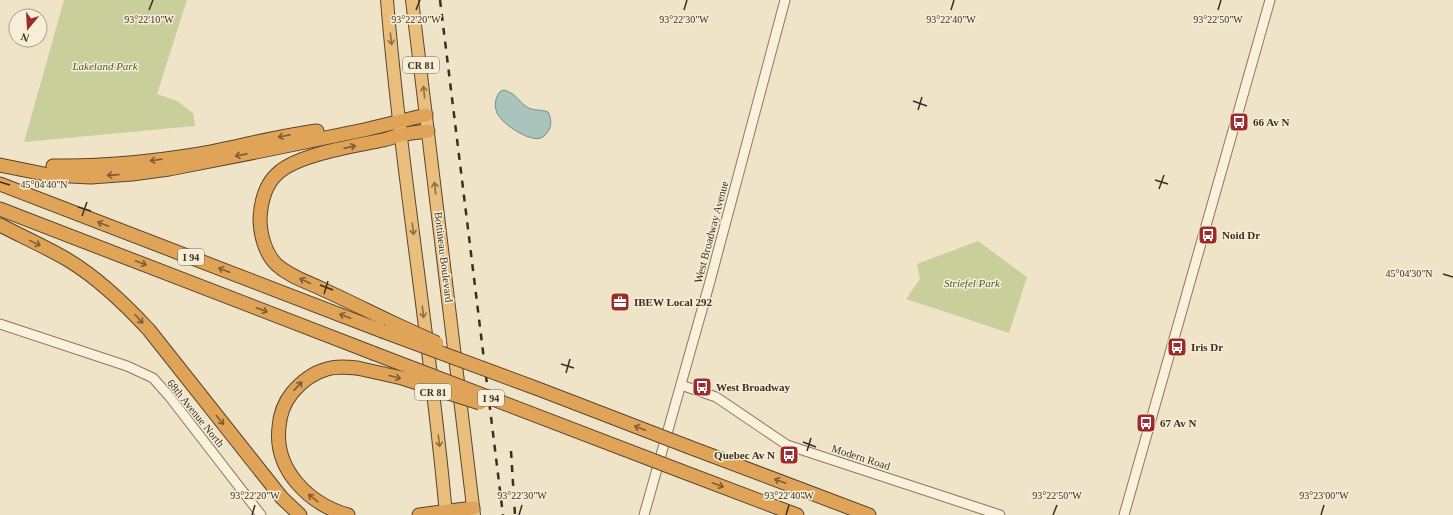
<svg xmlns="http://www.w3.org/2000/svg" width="1453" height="515" viewBox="0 0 1453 515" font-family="'Times New Roman',serif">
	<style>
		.green { fill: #c9cf9b }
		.water { fill: #a9c4bc; stroke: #6f938a }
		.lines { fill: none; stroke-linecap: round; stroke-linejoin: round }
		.tertiary-casing { stroke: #8d765c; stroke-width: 11 }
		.trunk-casing { stroke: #5b4430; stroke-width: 14 }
		.motorway-casing { stroke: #5b4430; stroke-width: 15 }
		.tertiary { stroke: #faf1dc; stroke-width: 9 }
		.trunk { stroke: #eabe7c; stroke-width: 12 }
		.motorway { stroke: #e0a458; stroke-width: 13 }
		.rail { stroke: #3d2e20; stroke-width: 2.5; stroke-dasharray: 7 7; stroke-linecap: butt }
		.motorway-bridge-casing { stroke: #5b4430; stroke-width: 15; stroke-linecap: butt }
		.motorway-bridge { stroke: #e0a458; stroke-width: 13 }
		.oneway { stroke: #8b6f49 }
		.oneway2 { stroke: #7e5d36 }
		.ticks { fill: none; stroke: #3d2e20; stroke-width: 1.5 }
		.labels { text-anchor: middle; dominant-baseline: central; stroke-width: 3; stroke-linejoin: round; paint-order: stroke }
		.shield { fill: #f7eed8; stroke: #756857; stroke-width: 1 }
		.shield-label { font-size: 10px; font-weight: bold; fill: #3d2e20 }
		.park-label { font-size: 11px; font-style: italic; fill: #4d5a26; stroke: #f7eed8 }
		.poi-label { font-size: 11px; font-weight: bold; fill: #3d2e20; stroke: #f7eed8; text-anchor: start }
		.street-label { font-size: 11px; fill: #3d2e20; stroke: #f7eed8 }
		.ticks-label { font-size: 10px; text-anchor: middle; fill: #3d2e20; stroke: #f7eed8; stroke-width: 3; stroke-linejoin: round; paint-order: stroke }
	</style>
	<rect width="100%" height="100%" fill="#f0e4c8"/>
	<g class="green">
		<path d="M64,0h123l-30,94 20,7 16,12 2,13 -171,16z"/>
		<path d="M978,241l49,36 -18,56 -103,-34 14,-20 -3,-15z"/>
	</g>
	<path class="water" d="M504,90c13,4 14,11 23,17 5,4 14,2 21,5 3,6 4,11 1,18 -2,3 -5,7 -8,8 -12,4 -39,-14 -44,-25 -3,-7 -2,-17 4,-22z"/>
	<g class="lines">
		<g class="tertiary-casing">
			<g id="tertiary">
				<path d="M0,324l127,42 26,12 16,18 92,119"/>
				<path d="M681,385l35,12 71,48 213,70"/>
				<path d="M644,515l65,-230 76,-285"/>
				<path d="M1124,515l146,-515"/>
			</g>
		</g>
		<g class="trunk-casing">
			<g id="trunk">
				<path d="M387,0c14,172 44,343 59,515"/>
				<path d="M412,0l62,515"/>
			</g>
		</g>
		<g class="motorway-casing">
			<g id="motorway">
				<path d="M0,165l49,10 42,2 41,-3 37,-5 87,-17 108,-22 62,-15"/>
				<path d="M53,166c50,1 98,-4 147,-12 39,-7 77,-18 117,-23"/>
				<path d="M0,184l382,147"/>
				<path d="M0,209l373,144"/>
				<path d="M0,225c23,12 46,22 68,35 30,18 57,44 81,70l133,168 18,17"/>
				<path d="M391,322c-23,-11 -47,-23 -71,-34 -15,-7 -31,-12 -43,-23 -12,-11 -17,-31 -17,-47 1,-16 5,-33 17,-44 20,-20 79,-28 106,-34 6,-1 12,-4 18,-5 8,-2 18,-3 27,-4"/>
				<path d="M689,447l180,68"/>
				<path d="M681,471l116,44"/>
				<path d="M348,515c-39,-11 -74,-45 -69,-88 1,-14 5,-24 13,-34 10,-12 20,-20 35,-24 10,-3 20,-2 30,-1"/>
				<path d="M419,515l54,-7"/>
			</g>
		</g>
		<use href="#tertiary" class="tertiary"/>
		<use href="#trunk" class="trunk"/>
		<use href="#motorway" class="motorway"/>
		<g class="rail">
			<path d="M440,0l63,515"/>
			<path d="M511,451l4,64"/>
		</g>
		<g class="motorway-bridge-casing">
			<g id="motorway-bridge">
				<path d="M391,322l46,21"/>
				<path d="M382,331l159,59 148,57"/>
				<path d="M373,353l308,118"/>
				<path d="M357,368l45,10 78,25"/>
			</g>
		</g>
		<use href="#motorway-bridge" class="motorway-bridge"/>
	</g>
	<defs><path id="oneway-shaft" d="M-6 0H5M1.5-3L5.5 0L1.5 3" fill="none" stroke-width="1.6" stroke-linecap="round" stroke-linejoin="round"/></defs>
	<g class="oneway">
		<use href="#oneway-shaft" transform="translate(391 39) rotate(84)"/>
		<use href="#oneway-shaft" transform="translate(424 92) rotate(-96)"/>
		<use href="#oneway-shaft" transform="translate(435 188) rotate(-97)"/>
		<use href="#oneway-shaft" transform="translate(413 229) rotate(83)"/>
		<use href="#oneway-shaft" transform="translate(423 312) rotate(83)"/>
		<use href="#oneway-shaft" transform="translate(439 441) rotate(83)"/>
	</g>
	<g class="oneway2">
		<use href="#oneway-shaft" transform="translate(284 136) rotate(169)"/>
		<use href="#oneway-shaft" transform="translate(350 147) rotate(-13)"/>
		<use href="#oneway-shaft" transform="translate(241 155) rotate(169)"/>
		<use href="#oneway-shaft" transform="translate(156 160) rotate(172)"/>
		<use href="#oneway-shaft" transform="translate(113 175) rotate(176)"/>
		<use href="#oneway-shaft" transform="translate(103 224) rotate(-159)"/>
		<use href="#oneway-shaft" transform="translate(35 243) rotate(26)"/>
		<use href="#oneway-shaft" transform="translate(141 263) rotate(21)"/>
		<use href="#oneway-shaft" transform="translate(224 270) rotate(-159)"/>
		<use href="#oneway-shaft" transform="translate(305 281) rotate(-155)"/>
		<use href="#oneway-shaft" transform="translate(262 310) rotate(21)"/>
		<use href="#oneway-shaft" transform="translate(345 316) rotate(-159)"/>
		<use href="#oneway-shaft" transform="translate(139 319) rotate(48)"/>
		<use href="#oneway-shaft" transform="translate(395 377) rotate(15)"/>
		<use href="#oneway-shaft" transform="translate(298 386) rotate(-47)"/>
		<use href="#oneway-shaft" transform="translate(220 420) rotate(51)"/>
		<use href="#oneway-shaft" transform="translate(640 428) rotate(-159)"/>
		<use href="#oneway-shaft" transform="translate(780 481) rotate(-159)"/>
		<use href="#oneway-shaft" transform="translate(718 485) rotate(21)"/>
		<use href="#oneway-shaft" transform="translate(313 498) rotate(-142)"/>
	</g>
	<path class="ticks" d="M149,10l4,-10M416,10l4,-10M684,10l3,-10M951,10l3,-10M1218,10l3,-10M913,101l14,5M918,110l4,-13M1155,180l13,4M0,182l10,3M1159,189l5,-14M78,207l13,4M82,216l5,-14M1443,274l10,3M320,285l13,5M324,294l4,-13M561,364l13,4M566,373l4,-14M803,442l13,5M807,451l4,-13M252,515l3,-10M519,515l3,-10M786,515l3,-10M1053,515l4,-10M1321,515l3,-10"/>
	<defs>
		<g id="bus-square" transform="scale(1)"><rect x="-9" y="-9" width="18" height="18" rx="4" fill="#9e2a2b" stroke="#f7eed8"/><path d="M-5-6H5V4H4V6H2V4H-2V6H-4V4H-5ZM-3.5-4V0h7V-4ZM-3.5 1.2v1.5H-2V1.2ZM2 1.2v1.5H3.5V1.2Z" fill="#fff"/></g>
		<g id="office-square" transform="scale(1)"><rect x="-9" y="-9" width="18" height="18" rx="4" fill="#9e2a2b" stroke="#f7eed8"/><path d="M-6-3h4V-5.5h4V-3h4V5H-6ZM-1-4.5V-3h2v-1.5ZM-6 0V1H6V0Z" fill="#fff"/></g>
	</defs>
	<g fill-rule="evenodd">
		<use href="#bus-square" x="1239" y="122"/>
		<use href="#bus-square" x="1208" y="235"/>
		<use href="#office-square" x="620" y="302"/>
		<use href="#bus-square" x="1177" y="347"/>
		<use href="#bus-square" x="702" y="387"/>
		<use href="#bus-square" x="1146" y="423"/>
		<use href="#bus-square" x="789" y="455"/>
	</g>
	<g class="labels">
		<g class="shield">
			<rect x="403" y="57" width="36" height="16" rx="3"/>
			<rect x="178" y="249" width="26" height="16" rx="3"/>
			<rect x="415" y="384" width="36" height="16" rx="3"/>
			<rect x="478" y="390" width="26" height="16" rx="3"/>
		</g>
		<g class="shield-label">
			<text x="421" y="65">CR 81</text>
			<text x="191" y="257">I 94</text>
			<text x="433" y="392">CR 81</text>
			<text x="491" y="398">I 94</text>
		</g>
		<g class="park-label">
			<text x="105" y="66">Lakeland Park</text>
			<text x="972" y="283">Striefel Park</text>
		</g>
		<g class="poi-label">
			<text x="1253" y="122">66 Av N</text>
			<text x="1222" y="235">Noid Dr</text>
			<text x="634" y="302">IBEW Local 292</text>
			<text x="1191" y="347">Iris Dr</text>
			<text x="716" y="387">West Broadway</text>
			<text x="1160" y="423">67 Av N</text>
			<text x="775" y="455" text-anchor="end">Quebec Av N</text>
		</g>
		<g class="street-label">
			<text transform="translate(711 232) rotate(-75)">West Broadway Avenue</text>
			<text transform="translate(444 257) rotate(83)">Bottineau Boulevard</text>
			<text transform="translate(196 413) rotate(51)">68th Avenue North</text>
			<text transform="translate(861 457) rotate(18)">Modern Road</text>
		</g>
	</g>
	<g class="ticks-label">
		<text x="149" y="23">93°22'10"W</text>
		<text x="416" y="23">93°22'20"W</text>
		<text x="684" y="23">93°22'30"W</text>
		<text x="951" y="23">93°22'40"W</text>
		<text x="1218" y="23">93°22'50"W</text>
		<text x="44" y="188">45°04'40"N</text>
		<text x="1409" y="277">45°04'30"N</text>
		<text x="255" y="499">93°22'20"W</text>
		<text x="522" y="499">93°22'30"W</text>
		<text x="789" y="499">93°22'40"W</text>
		<text x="1057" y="499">93°22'50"W</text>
		<text x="1324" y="499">93°23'00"W</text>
	</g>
	<g transform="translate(28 28) rotate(198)"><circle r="19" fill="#f7eed8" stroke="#ada18e"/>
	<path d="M0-3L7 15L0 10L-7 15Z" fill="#9e2a2b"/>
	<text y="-6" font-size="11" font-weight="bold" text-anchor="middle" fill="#3d2e20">N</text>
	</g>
</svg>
